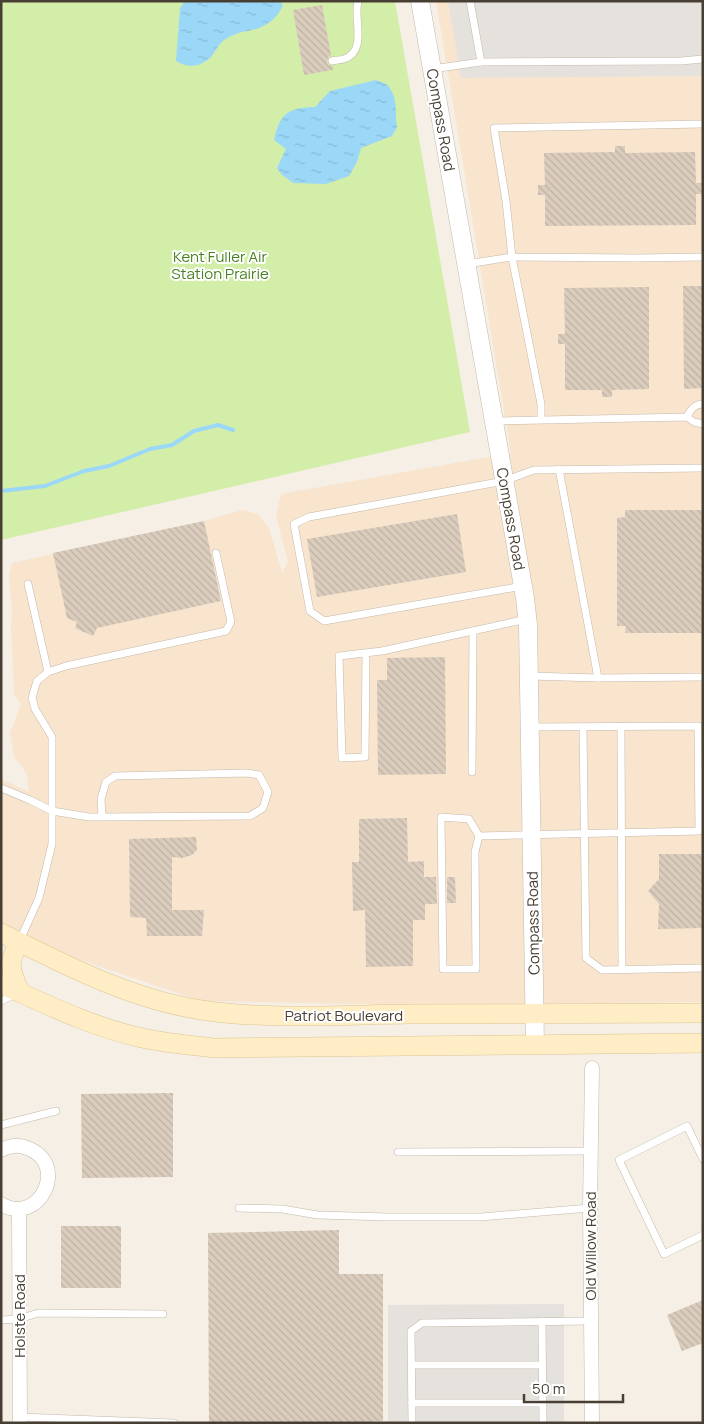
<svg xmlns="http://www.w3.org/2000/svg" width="704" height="1424" viewBox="0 0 704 1424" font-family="Manrope,sans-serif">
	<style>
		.commercial { fill: #f9e4ce }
		.park { fill: #d3eea9 }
		.parking { fill: #e5e2de }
		.water { fill: url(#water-ripples) }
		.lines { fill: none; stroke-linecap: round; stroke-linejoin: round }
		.stream { stroke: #9bd8f8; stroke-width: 4 }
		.building { fill: url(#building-back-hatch) }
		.service-casing { stroke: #c4b9aa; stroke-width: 8 }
		.minor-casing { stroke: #c4b9aa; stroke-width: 15 }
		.tertiary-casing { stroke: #c4b9aa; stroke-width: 19 }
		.secondary-casing { stroke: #ddc492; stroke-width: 20 }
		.service { stroke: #fff; stroke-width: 7 }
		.minor { stroke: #fff; stroke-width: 14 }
		.tertiary { stroke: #fff; stroke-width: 18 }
		.secondary { stroke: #ffeec5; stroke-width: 19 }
		.labels { text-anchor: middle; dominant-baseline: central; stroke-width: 4; stroke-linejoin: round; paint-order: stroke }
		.street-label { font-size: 15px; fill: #483f34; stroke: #fff }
		.park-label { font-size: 15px; fill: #4a8120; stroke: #fff }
	</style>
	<defs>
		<pattern id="water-ripples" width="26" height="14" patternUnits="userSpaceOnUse" patternTransform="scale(1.25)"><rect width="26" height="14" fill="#9bd8f8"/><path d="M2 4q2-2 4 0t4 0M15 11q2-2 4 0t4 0" fill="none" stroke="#87bad5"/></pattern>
		<pattern id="building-back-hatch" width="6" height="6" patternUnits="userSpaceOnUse" patternTransform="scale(1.25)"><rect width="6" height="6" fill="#dbcdbd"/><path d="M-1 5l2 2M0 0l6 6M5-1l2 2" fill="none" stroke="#bdb1a3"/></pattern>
	</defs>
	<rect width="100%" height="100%" fill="#f5efe5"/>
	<path class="commercial" d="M436,1h267v1001l-298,3 -204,-4 -147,-50 -53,-24v-148l28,13 -2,-18 -13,-18 -4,-23 11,-29 -7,-10 -3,-70 1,-14 -3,-34 3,-13 192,-42 38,-11 16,4 11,14 13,45 6,-11 -12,-46 5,-22 230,-41z"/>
	<path class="park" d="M1,1h394l75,431 -469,108z"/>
	<g class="parking">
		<path d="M448,1h255v75l-242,2z"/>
		<path d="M564,1304v119h-176v-118z"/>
	</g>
	<g class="water">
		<path d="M185,1h95l3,5c-4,7 -9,14 -16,18 -13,9 -30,5 -44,17 -10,9 -8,18 -25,24 -8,2 -15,0 -22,-4l4,-53z"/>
		<path d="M376,80l12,5c2,4 5,8 6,12 3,10 1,20 3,30l-5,9 -31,12 -4,14 -8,14 -23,8 -33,-1 -12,-9 -4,-6 9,-19 -12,-9c6,-27 14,-32 41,-33l15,-16z"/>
	</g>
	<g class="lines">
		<path class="stream" d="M1,491l44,-5 39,-15 25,-5 41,-17 22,-4 22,-14 24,-6 15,5"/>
	</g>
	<g class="building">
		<path d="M322,5l9,51 -3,1 -1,5 1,3 5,1v4l-29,5 -11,-65z"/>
		<path d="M615,146h10v7l70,-1 1,31h6v11h-6v31l-151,1v-31h-7v-10h7l-1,-32 71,-1z"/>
		<path d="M683,286h20v102l-19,1z"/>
		<path d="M649,287v102l-37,1v7h-10v-7h-37v-46h-7v-10h7l-1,-46z"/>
		<path d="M625,510h78v123h-78l1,-7h-9v-108l8,-1z"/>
		<path d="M457,514l9,58 -149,25 -10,-58z"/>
		<path d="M204,521l17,80 -124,27 -4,8 -18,-8 2,-6 -10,-4 -14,-65z"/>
		<path d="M445,657l1,117 -68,1 -1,-95h10v-22z"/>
		<path d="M407,818l1,44 16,-1v16h12l1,27h-12v16h-12v46l-47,1 -1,-57 -12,1 -1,-49h7v-43z"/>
		<path d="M196,837l1,13 -5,5 -10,3 -10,-1v53h32l-2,26h-55l-1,-18 -16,-1 -1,-78z"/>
		<path d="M659,854h44v74l-45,1 1,-25 -11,-13 11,-12z"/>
		<path d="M447,877h8l1,26h-9z"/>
		<path d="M173,1093v84l-91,1 -1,-84z"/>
		<rect x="61" y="1226" width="60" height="62"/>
		<path d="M339,1230v44h44v147l-34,2h-140l-1,-190z"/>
		<path d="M703,1300v43l-21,8 -15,-36z"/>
	</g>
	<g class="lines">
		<g class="service-casing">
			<g id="service">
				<path d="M332,61c4,-1 9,-1 12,-2 24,-8 9,-40 14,-58"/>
				<path d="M481,62l200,-1 22,-2"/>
				<path d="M432,69l49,-7 -11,-61"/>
				<path d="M703,124l-209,4 12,73 6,56 125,1 66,-1"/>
				<path d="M467,264l45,-7 29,147v15"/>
				<path d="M687,417c3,-7 7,-13 16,-13"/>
				<path d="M494,421l193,-4 7,5 9,2"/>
				<path d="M28,584l20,88"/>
				<path d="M523,586l-199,35 -14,-10 -16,-87 15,-7 195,-36 30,-11 169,-2"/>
				<path d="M366,653l-1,104 -23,1 -3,-102 43,-5 145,-32"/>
				<path d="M530,676l68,2 -39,-209"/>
				<path d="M598,678l105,-1"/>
				<path d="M583,727l3,231 16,12 101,-2"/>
				<path d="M621,727l1,242"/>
				<path d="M472,772l1,-141"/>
				<path d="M1,788l29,12 22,11 37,6h13l148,-1 13,-8 5,-16 -9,-17 -12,-2 -132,3 -9,6 -5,17 1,18"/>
				<path d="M479,836l-4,16 1,117h-33l-2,-152 28,2 10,17 220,-5 -1,-105 -167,1"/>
				<path d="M19,942l20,-44 13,-54v-107l-17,-28 -3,-11 5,-17 11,-9 18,-6 160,-35 5,-9 -15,-69"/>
				<path d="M1,1001l16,-8"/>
				<path d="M1,1125l55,-14"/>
				<path d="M398,1152l193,-1"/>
				<path d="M703,1159l-16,-33 -68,34 45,94 39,-19"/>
				<path d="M239,1208l43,1 36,6 69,2h94l109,-9"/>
				<path d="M1,1320l18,-1 19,-6 125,1"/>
				<path d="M542,1321l1,102"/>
				<path d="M412,1365h130"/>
				<path d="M412,1403h131"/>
				<path d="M20,1417l154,6"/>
				<path d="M412,1423l-1,-92 11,-8 169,-2"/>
			</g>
		</g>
		<g class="minor-casing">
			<g id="minor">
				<path d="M1,1150c8,-4 18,-6 26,-2 43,15 13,79 -26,56"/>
				<path d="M19,1209l1,214"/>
				<path d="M592,1423l-2,-215 2,-140"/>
			</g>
		</g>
		<g class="tertiary-casing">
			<path id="tertiary" d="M420,1l105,597 3,27 7,419"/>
		</g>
		<g class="secondary-casing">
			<g id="secondary">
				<path d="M1,933c64,32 129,66 200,77 68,10 139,5 207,4 99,-1 197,-1 295,-1"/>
				<path d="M19,942c-12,23 -9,27 1,50"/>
				<path d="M1,984c45,20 89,42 137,53 25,6 51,8 76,11l489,-5"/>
			</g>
		</g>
		<use href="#service" class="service"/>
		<use href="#minor" class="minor"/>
		<use href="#tertiary" class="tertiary"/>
		<use href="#secondary" class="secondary"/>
	</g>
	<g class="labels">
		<g class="street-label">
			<text transform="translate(441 120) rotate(80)">Compass Road</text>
			<text transform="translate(511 519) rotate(80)">Compass Road</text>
			<text transform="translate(533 923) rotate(-91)">Compass Road</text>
			<text x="344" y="1015">Patriot Boulevard</text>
			<text transform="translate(590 1246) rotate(-90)">Old Willow Road</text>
			<text transform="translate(19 1316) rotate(-90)">Holste Road</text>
		</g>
		<g class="park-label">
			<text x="220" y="256">Kent Fuller Air<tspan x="220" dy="17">Station Prairie</tspan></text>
		</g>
	</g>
	<rect width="704" height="1424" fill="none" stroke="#483f34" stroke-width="5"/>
	<path d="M524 1394v8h99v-8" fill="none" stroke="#483f34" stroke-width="2.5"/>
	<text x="532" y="1394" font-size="15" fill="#483f34" stroke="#ffffff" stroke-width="4" paint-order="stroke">50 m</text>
</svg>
